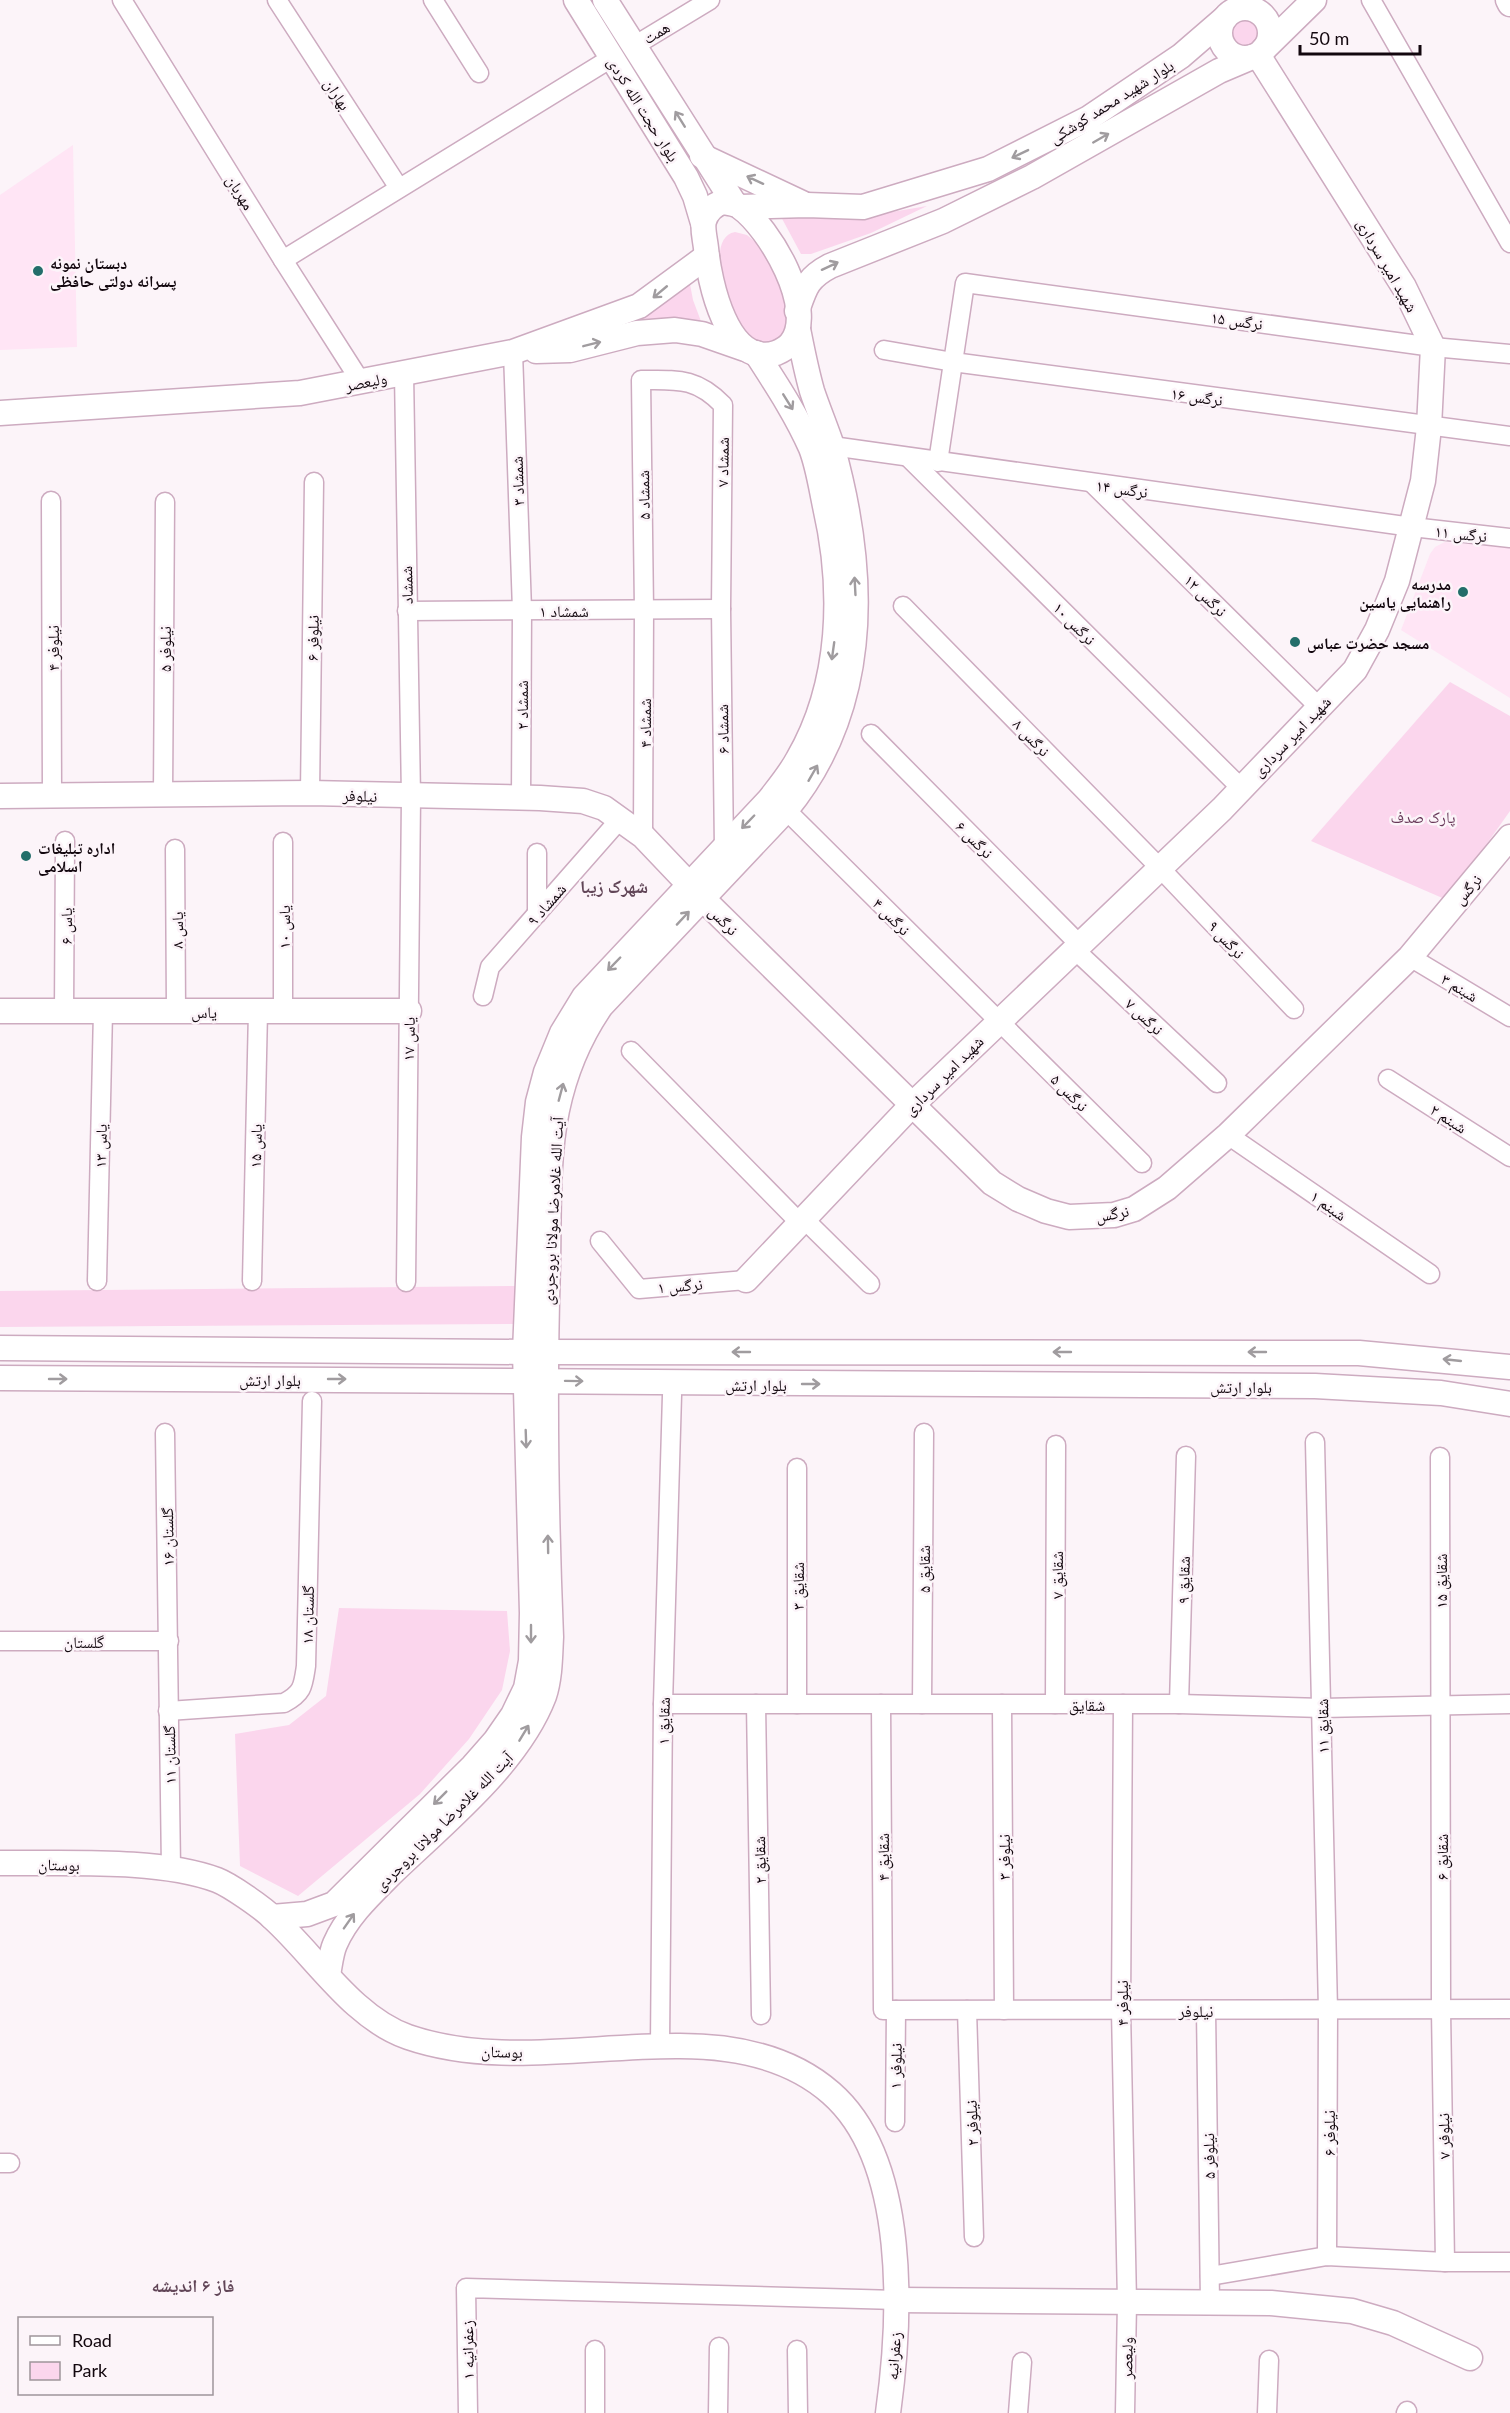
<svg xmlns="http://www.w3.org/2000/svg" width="1510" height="2413" viewBox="0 0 1510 2413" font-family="Lato,'Noto Naskh Arabic',sans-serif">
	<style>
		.built { fill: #ffe5f5 }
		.green { fill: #fbd6ed }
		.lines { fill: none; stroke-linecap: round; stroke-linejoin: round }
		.street-casing { stroke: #cdabc0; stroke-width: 21 }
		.secondary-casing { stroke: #cdabc0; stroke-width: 27 }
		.street { stroke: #fff; stroke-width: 18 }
		.secondary { stroke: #fff; stroke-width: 24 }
		.oneway { stroke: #a09c9f }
		.poi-dot { fill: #236e6a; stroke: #fcf4f9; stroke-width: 2 }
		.labels { text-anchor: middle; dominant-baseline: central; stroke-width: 5; stroke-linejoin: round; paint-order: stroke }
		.street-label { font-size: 16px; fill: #12070e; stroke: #fcf4f9 }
		.poi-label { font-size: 16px; font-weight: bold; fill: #12070e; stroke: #fcf4f9; text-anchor: start }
		.park-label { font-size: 16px; fill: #683859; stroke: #fcf4f9 }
		.neighbourhood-label { font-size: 18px; font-weight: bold; fill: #614557; stroke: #fcf4f9 }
	</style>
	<rect width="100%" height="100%" fill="#fcf4f9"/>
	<g class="built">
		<path d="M73,145l4,202 -77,3v-155z"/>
		<path d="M1445,542l65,6v150l-109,-68 29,-76 5,-7z"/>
	</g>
	<g class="green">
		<circle cx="1246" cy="32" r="17"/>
		<path d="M927,206l-56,27 -60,21h-10l-22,-41 83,4z"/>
		<path d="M735,232l12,3 6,5c20,22 44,65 29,95 -7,5 -14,9 -22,7 -23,-5 -62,-103 -25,-110z"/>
		<path d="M689,279l4,21 9,24 -122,9 71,-22 17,-11z"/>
		<path d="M1450,682l60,34v95l-63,89 -136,-59z"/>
		<path d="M516,1286v38l-516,3v-36z"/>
		<path d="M339,1608l168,3 3,40 -8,39 -33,49 -49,55 -122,102 -58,-30 -5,-132 54,-9 37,-29z"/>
	</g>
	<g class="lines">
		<g class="street-casing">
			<g id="street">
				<path d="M122,0l161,260 78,122"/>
				<path d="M277,0l122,188"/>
				<path d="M433,0l46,73"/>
				<path d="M1371,0l139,243"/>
				<path d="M634,46l76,-46"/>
				<path d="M283,260l330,-203"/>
				<path d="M884,350l69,12 557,74"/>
				<path d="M513,352l9,258 -1,189"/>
				<path d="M404,373l7,424 -5,485"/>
				<path d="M832,446l580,81 98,11"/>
				<path d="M909,458l332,330"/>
				<path d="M938,462l27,-179 468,64 77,7"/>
				<path d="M1092,483l227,224"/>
				<path d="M51,501l1,294"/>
				<path d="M903,606l257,262 134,141"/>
				<path d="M407,611l314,-2"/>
				<path d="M871,734l208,210"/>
				<path d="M310,793l4,-311"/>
				<path d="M163,795l2,-293"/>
				<path d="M786,810l356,353"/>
				<path d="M643,836l1,-227 -3,-229c36,0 55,-3 82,25l-2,204 3,240"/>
				<path d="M283,842v169"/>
				<path d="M175,849l1,162"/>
				<path d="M537,914v-61"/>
				<path d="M1074,949l143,134"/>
				<path d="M1410,957l100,60"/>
				<path d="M483,996l7,-29 131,-149"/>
				<path d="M64,1012l1,-171"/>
				<path d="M631,1051l169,172"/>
				<path d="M1388,1079l122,78"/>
				<path d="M1228,1135l202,139"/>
				<path d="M804,1219l66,65"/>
				<path d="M600,1241l39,48 107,-9"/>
				<path d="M97,1281l6,-270"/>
				<path d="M252,1281l6,-270"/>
				<path d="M165,1433l6,436"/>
				<path d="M1315,1442l13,568 -1,246"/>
				<path d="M1440,1457l1,553 4,252"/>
				<path d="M0,1641h169"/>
				<path d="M663,1704h516l143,4 188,-4"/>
				<path d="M756,1704l5,311"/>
				<path d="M797,1704v-236"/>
				<path d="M881,1704l2,306 627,-1"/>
				<path d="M922,1704l2,-271"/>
				<path d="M1002,1704l2,306"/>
				<path d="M1055,1704l1,-259"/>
				<path d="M1123,1704l-2,306 6,292 -2,111"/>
				<path d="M1179,1704l7,-248"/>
				<path d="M168,1711l116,-8c19,-10 19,-17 22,-37l6,-265"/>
				<path d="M967,2010l7,227"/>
				<path d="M1206,2010l4,293"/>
				<path d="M660,2046l3,-342 9,-309"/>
				<path d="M895,2122l1,-112"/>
				<path d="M0,2163h10"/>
				<path d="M1210,2276l117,-20 118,6h65"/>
				<path d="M595,2350v63"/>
				<path d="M797,2350l1,63"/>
				<path d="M468,2413l-2,-125 431,12"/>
				<path d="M718,2413l1,-66"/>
				<path d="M1018,2413l4,-51"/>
				<path d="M1267,2413l2,-53"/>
				<path d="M1406,2413l1,-2"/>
			</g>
		</g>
		<g class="secondary-casing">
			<g id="secondary">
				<path d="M576,0l110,177 9,19 8,27"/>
				<path d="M605,0l129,203"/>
				<path d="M1508,0l2,4"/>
				<circle cx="1245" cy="33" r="25"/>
				<path d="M1263,50l51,-50"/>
				<path d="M702,156l100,47"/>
				<path d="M723,202c6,1 12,1 17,5 29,20 78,103 51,136 -4,5 -10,8 -15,10 -49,16 -67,-73 -70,-105 -1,-9 -4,-20 -2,-27 3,-10 9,-16 19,-19z"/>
				<path d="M741,207l66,-2 56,2 125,-38 101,-51 92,-62 44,-38"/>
				<path d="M797,311c8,-23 10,-33 33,-45l113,-45 89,-44 187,-106 33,-14"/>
				<path d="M536,351l34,-1 67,-17 38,-3 27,4 43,15"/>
				<path d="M0,413l300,-20 213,-41 126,-46 68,-50"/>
				<path d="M0,796l310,-3 230,5 43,3 21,7 39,28 59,62 290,285 26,16 28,12 23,6 45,-2 20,-6 33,-21 61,-53 182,-178 100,-120"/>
				<path d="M0,1011h409"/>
				<path d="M746,1280l165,-174 311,-297 133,-139 22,-40 20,-49 26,-100 6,-54 4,-80 -29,-60 -146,-232"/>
				<path d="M0,1348l525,4 834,1 151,14"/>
				<path d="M0,1378l1315,8 126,7 69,11"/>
				<path d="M0,1863c64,1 157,-5 217,17 13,5 46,28 56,38 42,38 80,100 135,119 87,30 183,8 272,9 54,0 109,10 151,47 78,68 70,227 57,320"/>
				<path d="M272,1917l35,-3 27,-10 139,-138 22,-25 18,-26 13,-27 5,-27 1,-48 -7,-261 9,-215 4,-35 8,-30 16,-39 22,-36 185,-197c10,-13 21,-26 29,-41 44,-76 46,-170 27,-253 -4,-19 -7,-40 -14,-58 -15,-34 -35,-64 -55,-95"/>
				<path d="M328,1975c2,-10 3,-22 7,-31 12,-28 36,-50 57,-71 52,-50 126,-109 152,-177 6,-18 6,-39 7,-59 -5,-124 -7,-248 -3,-373 1,-48 -1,-107 9,-154 8,-38 22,-72 44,-104l185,-196c86,-105 81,-239 46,-364 -6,-18 -14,-37 -20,-55 -6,-21 -10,-42 -14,-62"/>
				<path d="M897,2300l374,3 81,8 41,12 77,35"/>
			</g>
		</g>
		<use href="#street" class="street"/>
		<use href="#secondary" class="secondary"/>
	</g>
	<defs><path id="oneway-shaft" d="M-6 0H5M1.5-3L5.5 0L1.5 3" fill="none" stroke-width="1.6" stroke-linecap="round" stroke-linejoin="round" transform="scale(1.5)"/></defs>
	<g class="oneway">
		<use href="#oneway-shaft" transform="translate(680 119) rotate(-122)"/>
		<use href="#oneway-shaft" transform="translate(1101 138) rotate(-30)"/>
		<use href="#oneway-shaft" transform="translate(1020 154) rotate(154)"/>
		<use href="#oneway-shaft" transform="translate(755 180) rotate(-155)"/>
		<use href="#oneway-shaft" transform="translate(830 266) rotate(-25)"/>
		<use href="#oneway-shaft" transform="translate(660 292) rotate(140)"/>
		<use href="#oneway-shaft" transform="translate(592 344) rotate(-14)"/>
		<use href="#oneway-shaft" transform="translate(788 402) rotate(58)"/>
		<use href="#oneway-shaft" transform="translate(855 586) rotate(-93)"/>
		<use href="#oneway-shaft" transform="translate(833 651) rotate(98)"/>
		<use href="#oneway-shaft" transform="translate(813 773) rotate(-60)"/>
		<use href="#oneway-shaft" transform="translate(748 822) rotate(134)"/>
		<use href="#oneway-shaft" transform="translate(683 918) rotate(-47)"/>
		<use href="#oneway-shaft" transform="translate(614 964) rotate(134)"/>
		<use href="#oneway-shaft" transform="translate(561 1092) rotate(-75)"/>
		<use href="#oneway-shaft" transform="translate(741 1352) rotate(-180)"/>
		<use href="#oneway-shaft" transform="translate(1062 1352) rotate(-180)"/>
		<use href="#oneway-shaft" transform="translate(1257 1352) rotate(180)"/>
		<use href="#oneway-shaft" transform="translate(1452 1360) rotate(-174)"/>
		<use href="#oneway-shaft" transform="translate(58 1379)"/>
		<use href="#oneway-shaft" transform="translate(337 1379)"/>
		<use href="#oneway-shaft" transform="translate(574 1381) rotate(1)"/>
		<use href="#oneway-shaft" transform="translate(811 1384)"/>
		<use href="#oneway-shaft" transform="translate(526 1439) rotate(88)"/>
		<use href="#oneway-shaft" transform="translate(548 1544) rotate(-91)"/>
		<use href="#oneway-shaft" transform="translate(531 1634) rotate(90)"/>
		<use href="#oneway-shaft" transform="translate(524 1733) rotate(-59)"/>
		<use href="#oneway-shaft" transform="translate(440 1798) rotate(135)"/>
		<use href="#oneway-shaft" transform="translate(349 1921) rotate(-55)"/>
	</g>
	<g class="poi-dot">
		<circle cx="38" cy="271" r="6"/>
		<circle cx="1463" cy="592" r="6"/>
		<circle cx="1295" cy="642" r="6"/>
		<circle cx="26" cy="856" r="6"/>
	</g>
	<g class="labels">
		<g class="street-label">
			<text transform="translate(656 32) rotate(-31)">همت</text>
			<text transform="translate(338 94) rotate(57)">بهاران</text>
			<text transform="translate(1111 101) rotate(-32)">بلوار شهید محمد کوشکی</text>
			<text transform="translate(644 109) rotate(58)">بلوار حجت الله کردی</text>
			<text transform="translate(241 192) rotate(58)">مهربان</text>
			<text transform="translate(1388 265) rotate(60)">شهید امیر سرداری</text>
			<text transform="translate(1237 320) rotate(8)">نرگس ۱۵</text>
			<text transform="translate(366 381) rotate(-11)">ولیعصر</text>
			<text transform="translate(1197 396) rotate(8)">نرگس ۱۶</text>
			<text transform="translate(722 462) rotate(-89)">شمشاد ۷</text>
			<text transform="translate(517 481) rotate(-92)">شمشاد ۳</text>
			<text transform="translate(1122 488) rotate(8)">نرگس ۱۴</text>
			<text transform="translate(643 495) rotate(-91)">شمشاد ۵</text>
			<text transform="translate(1461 533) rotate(6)">نرگس ۱۱</text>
			<text transform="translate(406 585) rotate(-91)">شمشاد</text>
			<text transform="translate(1206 595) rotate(44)">نرگس ۱۲</text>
			<text x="564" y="610">شمشاد ۱</text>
			<text transform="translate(1075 623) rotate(45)">نرگس ۱۰</text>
			<text transform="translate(312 638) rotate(-89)">نیلوفر ۶</text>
			<text transform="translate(52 648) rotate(-90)">نیلوفر ۴</text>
			<text transform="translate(164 649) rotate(-90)">نیلوفر ۵</text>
			<text transform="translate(521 705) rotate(-90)">شمشاد ۲</text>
			<text transform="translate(644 723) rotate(-90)">شمشاد ۴</text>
			<text transform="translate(722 729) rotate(-91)">شمشاد ۶</text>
			<text transform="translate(1291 736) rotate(-46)">شهید امیر سرداری</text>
			<text transform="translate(1032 737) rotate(46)">نرگس ۸</text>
			<text transform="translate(360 795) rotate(2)">نیلوفر</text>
			<text transform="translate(975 839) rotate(45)">نرگس ۶</text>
			<text transform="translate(1467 889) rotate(-50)">نرگس</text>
			<text transform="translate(546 904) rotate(-49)">شمشاد ۹</text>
			<text transform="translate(892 916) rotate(45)">نرگس ۴</text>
			<text transform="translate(724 920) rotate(45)">نرگس</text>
			<text transform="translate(65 926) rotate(-90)">یاس ۶</text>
			<text transform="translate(283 927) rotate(-90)">یاس ۱۰</text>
			<text transform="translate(176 930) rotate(-90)">یاس ۸</text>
			<text transform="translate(1227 939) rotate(47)">نرگس ۹</text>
			<text transform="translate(1460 987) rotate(31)">شبنم ۳</text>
			<text x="204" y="1011">یاس</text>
			<text transform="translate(1145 1016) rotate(43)">نرگس ۷</text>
			<text transform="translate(408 1039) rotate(-89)">یاس ۱۷</text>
			<text transform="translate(943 1075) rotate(-45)">شهید امیر سرداری</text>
			<text transform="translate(1070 1092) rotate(45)">نرگس ۵</text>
			<text transform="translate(1449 1118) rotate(33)">شبنم ۲</text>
			<text transform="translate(100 1146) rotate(-89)">یاس ۱۳</text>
			<text transform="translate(255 1146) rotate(-89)">یاس ۱۵</text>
			<text transform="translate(1329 1205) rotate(35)">شبنم ۱</text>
			<text transform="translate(552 1211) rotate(-87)">آیت الله غلامرضا مولانا بروجردی</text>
			<text transform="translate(1112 1213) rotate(-11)">نرگس</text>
			<text transform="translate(680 1285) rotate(-5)">نرگس ۱</text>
			<text x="270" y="1379">بلوار ارتش</text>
			<text x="756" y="1384">بلوار ارتش</text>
			<text x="1241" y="1386">بلوار ارتش</text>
			<text transform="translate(167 1537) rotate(-91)">گلستان ۱۶</text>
			<text transform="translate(923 1569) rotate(-90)">شقایق ۵</text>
			<text transform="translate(1056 1575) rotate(-90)">شقایق ۷</text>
			<text transform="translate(1183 1580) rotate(-89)">شقایق ۹</text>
			<text transform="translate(1440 1581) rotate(-90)">شقایق ۱۵</text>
			<text transform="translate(797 1586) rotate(-90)">شقایق ۳</text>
			<text transform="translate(307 1615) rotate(-89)">گلستان ۱۸</text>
			<text x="84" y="1641">گلستان</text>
			<text x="1087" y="1704">شقایق</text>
			<text transform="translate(663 1721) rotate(-89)">شقایق ۱</text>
			<text transform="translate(1322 1726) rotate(-91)">شقایق ۱۱</text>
			<text transform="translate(169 1755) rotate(-91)">گلستان ۱۱</text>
			<text transform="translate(443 1821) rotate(-45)">آیت الله غلامرضا مولانا بروجردی</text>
			<text transform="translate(882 1857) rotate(-90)">شقایق ۴</text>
			<text transform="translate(1003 1857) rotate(-90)">نیلوفر ۳</text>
			<text transform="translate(1441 1857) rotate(-90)">شقابق ۶</text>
			<text transform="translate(759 1860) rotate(-91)">شقایق ۲</text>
			<text transform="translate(59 1864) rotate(1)">بوستان</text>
			<text transform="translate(1121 2003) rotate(-90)">نیلوفر ۴</text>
			<text x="1196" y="2010">نیلوفر</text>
			<text transform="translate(502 2051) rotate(1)">بوستان</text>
			<text transform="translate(895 2066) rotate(-89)">نیلوفر ۱</text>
			<text transform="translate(971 2123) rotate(-92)">نیلوفر ۲</text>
			<text transform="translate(1328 2133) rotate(-90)">نیلوفر ۶</text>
			<text transform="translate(1443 2136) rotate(-91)">نیلوفر ۷</text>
			<text transform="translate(1208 2156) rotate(-91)">نیلوفر ۵</text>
			<text transform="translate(467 2350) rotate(-91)">زعفرانیه ۱</text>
			<text transform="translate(893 2356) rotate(-86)">زعفرانیه</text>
			<text transform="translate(1126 2358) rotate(-89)">ولیعصر</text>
		</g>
		<g class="poi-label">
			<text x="50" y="262">دبستان نمونه<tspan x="50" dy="18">پسرانه دولتی حافظی</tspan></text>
			<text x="1451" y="583" text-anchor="end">مدرسه<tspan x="1451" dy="18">راهنمایی یاسین</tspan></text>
			<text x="1307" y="642">مسجد حضرت عباس</text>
			<text x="38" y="847">اداره تبلیغات<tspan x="38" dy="18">اسلامی</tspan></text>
		</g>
		<g class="park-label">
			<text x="1423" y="816">پارک صدف</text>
		</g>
		<g class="neighbourhood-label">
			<text x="614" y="886">شهرک زیبا</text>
			<text x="193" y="2285">فاز ۶ اندیشه</text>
		</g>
	</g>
	<rect x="18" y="2317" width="195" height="78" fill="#fcf4f9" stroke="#9e959b" stroke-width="1.5"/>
	<rect x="30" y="2336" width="30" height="9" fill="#ffffff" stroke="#9e959b" stroke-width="1.5"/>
	<text x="72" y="2347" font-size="18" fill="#12070e">Road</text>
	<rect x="30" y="2362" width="30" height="18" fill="#fbd6ed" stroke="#9e959b" stroke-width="1.5"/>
	<text x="72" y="2377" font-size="18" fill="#12070e">Park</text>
	<path d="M1300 45v9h120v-9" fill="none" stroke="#12070e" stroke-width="3"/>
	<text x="1309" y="45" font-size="18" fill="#12070e" stroke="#fcf4f9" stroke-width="4.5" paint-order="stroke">50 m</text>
</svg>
